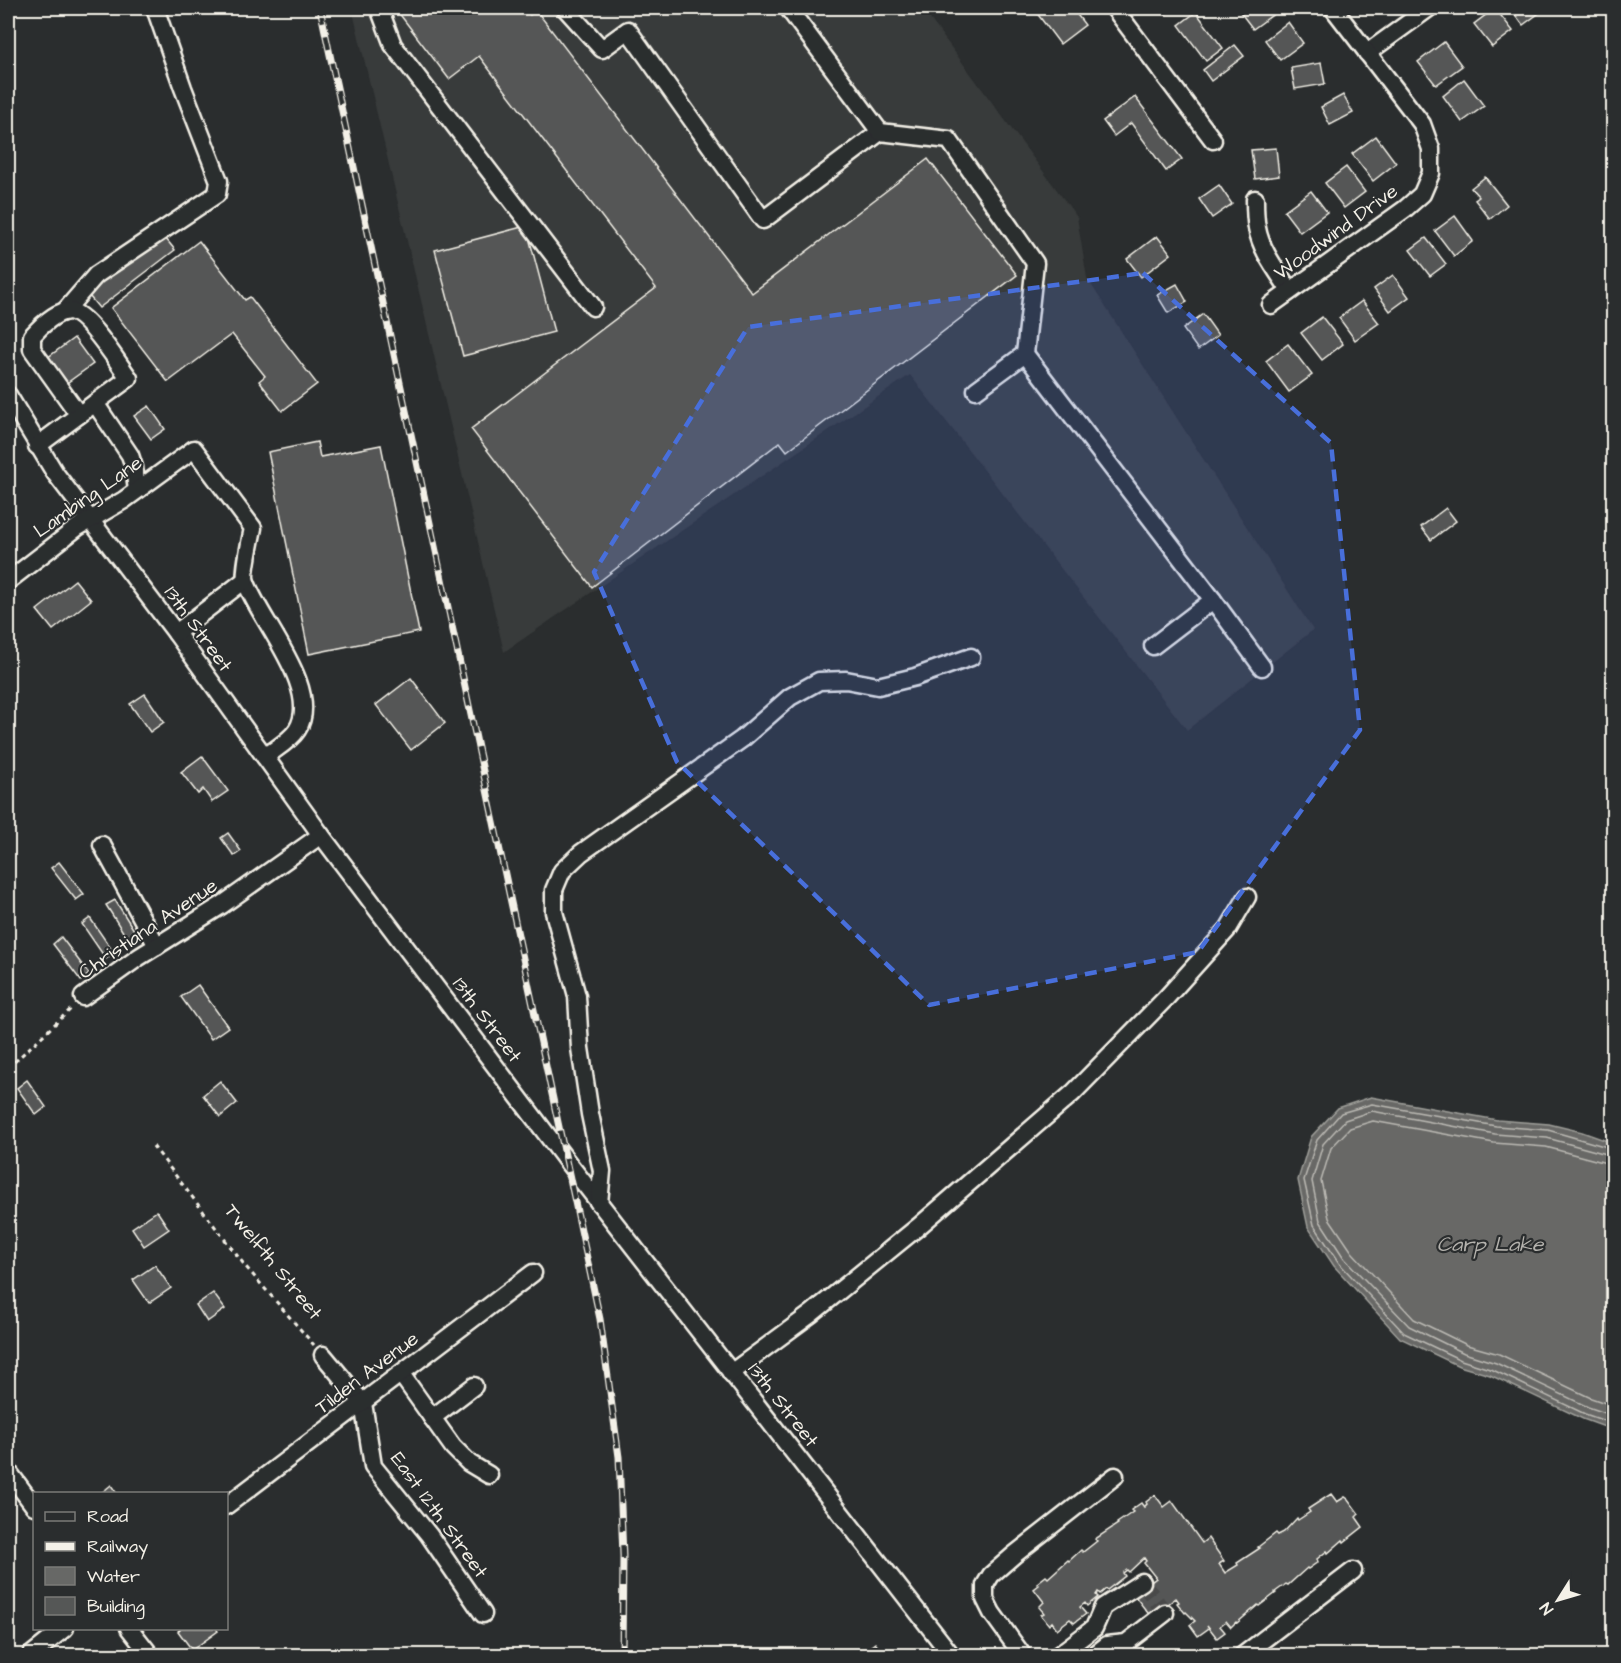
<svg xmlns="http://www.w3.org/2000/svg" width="1621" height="1663" viewBox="0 0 1621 1663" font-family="'Architects Daughter',sans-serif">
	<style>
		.built { fill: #373a3a }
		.water { fill: #676866; stroke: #9f9f9a; stroke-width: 1.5 }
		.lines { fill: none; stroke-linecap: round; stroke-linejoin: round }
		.shore { stroke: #bcbab4; stroke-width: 1.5 }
		.building { fill: #555756; stroke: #f4f1e8; stroke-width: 1.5 }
		.minor-tunnel { stroke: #484a4a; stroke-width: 16; stroke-dasharray: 16 8; stroke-linecap: butt }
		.minor-casing { stroke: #f4f1e8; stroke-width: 21 }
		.path { stroke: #f4f1e8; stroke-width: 3; stroke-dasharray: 4.5 4.5; stroke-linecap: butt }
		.minor { stroke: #2a2d2e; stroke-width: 16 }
		.rail-casing { stroke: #f4f1e8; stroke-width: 7 }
		.rail { stroke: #2a2d2e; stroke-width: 4.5; stroke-dasharray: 14; stroke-linecap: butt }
		.marked { fill: #486fdb; fill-opacity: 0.2; stroke: #486fdb; stroke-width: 4.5; stroke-dasharray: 12 8; stroke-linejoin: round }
		.labels { text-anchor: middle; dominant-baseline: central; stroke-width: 4.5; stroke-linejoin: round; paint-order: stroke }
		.street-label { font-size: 20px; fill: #f4f1e8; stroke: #2a2d2e }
		.water-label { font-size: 21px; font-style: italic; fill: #b5b3ae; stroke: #2a2d2e }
	</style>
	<rect width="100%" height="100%" fill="#2a2d2e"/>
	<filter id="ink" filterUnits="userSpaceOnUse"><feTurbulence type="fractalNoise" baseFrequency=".0167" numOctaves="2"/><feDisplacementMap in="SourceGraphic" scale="12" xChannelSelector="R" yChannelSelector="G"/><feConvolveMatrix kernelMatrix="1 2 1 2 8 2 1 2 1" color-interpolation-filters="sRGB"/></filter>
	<g filter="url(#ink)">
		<path class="built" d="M352,8h570l155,209 10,61 226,352 -126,100 -277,-355 -406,277z"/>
		<path class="water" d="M1371,1097l126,23 52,4 33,8 31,11v287l-30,-11 -93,-44 -31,-9 -59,-28 -66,-72 -26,-39 -10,-47 13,-43 27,-29z"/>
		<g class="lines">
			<g class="shore">
				<path d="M1614,1149l-66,-19 -52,-4 -124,-22 -31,9 -24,27 -13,40 10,45 25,38 65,70 57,27 32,10 92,44 29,10"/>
				<path d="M1614,1156l-67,-18 -52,-4 -123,-23 -27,9 -22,24 -11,37 8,40 24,37 65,68 55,27 32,10 92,44 26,9"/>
				<path d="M1614,1165l-68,-18 -52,-4 -121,-22 -23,7 -19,20 -10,33 8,37 23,34 62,67 53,26 32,9 92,44 23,8"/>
			</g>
		</g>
		<g class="building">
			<path d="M395,8h130l5,7 6,-5 216,283 176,-134 89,116 -230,176 -7,-9 -188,145 -121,-158 185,-141 -177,-232 -30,23z"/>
			<path d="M1033,8h39l13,17 -25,19z"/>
			<path d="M1161,8h13l-8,6z"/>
			<path d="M1237,8h45l-29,21z"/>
			<path d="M1495,8l18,23 -21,16 -18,-23z"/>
			<path d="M1510,8h36l-23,17z"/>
			<path d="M1196,12l27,36 -17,13 -27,-36z"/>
			<path d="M1288,22l15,21 -23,17 -15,-20z"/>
			<path d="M1444,42l18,24 -26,19 -18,-23z"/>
			<path d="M1235,45l9,11 -33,25 -8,-11z"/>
			<path d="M1321,63l4,21 -30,5 -4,-21z"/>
			<path d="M1464,79l20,27 -22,16 -19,-26z"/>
			<path d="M1343,95l10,18 -23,12 -9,-18z"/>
			<path d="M1135,97l47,62 -16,12 -35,-48 -17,13 -11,-15z"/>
			<path d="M1376,136l20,27 -23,18 -21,-27z"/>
			<path d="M1276,148l3,28 -24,3 -4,-29z"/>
			<path d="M1346,167l19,25 -21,16 -19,-25z"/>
			<path d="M1485,177l22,28 -17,14 -15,-19 4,-3 -8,-9z"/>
			<path d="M1219,185l13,19 -20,14 -13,-19z"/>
			<path d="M1311,191l16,21 -27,20 -16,-21z"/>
			<path d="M1455,216l18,25 -19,15 -19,-25z"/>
			<path d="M526,226l28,106 -91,24 -28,-106z"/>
			<path d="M161,233l14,17 -76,58 -14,-17z"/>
			<path d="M1157,236l14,18 -30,23 -14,-18z"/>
			<path d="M1426,238l20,26 -16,12 -20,-26z"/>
			<path d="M199,241l46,59 5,-3 67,87 -35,27 -23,-30 6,-5 -33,-42 -64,48 -57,-74z"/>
			<path d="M1393,275l16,22 -19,14 -16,-22z"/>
			<path d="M1177,284l10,18 -19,11 -11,-18z"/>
			<path d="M1362,301l17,22 -24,17 -16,-22z"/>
			<path d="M1203,314l15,21 -20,15 -15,-21z"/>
			<path d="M1322,317l21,27 -21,16 -21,-27z"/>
			<path d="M74,338l19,26 -29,21 -17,-27z"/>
			<path d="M1288,344l24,31 -23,17 -23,-31z"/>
			<path d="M149,406l16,23 -14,10 -17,-23z"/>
			<path d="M317,442l3,15 61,-12 38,187 -110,22 -41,-202z"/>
			<path d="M1446,508l10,13 -25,19 -10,-13z"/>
			<path d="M75,580l16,20 -38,30 -16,-20z"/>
			<path d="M411,678l34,45 -34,27 -35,-45z"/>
			<path d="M145,694l19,28 -14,10 -20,-28z"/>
			<path d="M202,756l26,35 -16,11 -9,-13 -5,5 -17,-22z"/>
			<path d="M228,833l13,18 -7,5 -13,-18z"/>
			<path d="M59,862l25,32 -8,6 -25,-32z"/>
			<path d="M115,900l24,38 -9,5 -24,-38z"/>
			<path d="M90,918l24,35 -8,6 -24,-35z"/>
			<path d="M61,937l28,37 -8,7 -28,-37z"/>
			<path d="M198,985l30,42 -17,12 -30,-42z"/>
			<path d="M27,1080l19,27 -10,8 -19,-27z"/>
			<path d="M220,1081l17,22 -17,14 -17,-22z"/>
			<path d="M157,1211l12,18 -25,17 -12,-18z"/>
			<path d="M155,1265l16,23 -22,15 -16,-23z"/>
			<path d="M213,1293l12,16 -18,13 -11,-17z"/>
			<path d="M111,1485l6,9h-17z"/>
			<path d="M1331,1494l6,8 8,-5 3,2 11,15 -3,3 7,10 -19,15 -1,-2 -15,13 -1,-2 -10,8 1,3 -10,7 -1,-1 -19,17 -2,-1 -11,8 1,1 -17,13 -1,-1 -21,18 -1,-1 -5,5 -5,-6 -6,5 5,6 -8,6 -10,-13 2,3 -11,8 -8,-11 5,-4 -9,-9 -1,1 -8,-10 2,-1 -3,-4 -25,19 -17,-22 22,-17 -12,-15 2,-2 -2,-3 -15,14 -2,-2 -4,3 2,3 -18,14 -1,-1 -6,5 -2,-2 -2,3 2,2 -11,9 -2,-3 -5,4 6,7 -12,9 -4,-4 -13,10 -5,-7 -3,3 -8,-10 3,-2 -5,-6 5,-5 -10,-13 5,-4 -2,-2 9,-7 2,2 20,-18 1,1 12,-11 2,2 14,-11 -2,-2 23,-15 -1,-1 16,-11 -2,-2 10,-7 3,4 3,-3 -1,-2 9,-7 9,12 8,-6 30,42 6,-5 16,23 -5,3 6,9 13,-8 -1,-2 23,-15 -2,-1 18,-14 2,2 6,-3 13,-14 1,2 12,-8 -2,-3z"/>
			<path d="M181,1628h35l2,3 -26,19 -14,-19z"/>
			<path d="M875,1643l9,11 -26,2z"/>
		</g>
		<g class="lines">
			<path class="minor-tunnel" d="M1142,1582l23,31"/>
			<g class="minor-casing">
				<g id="minor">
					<path d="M379,8l14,37 200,262"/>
					<path d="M565,8l37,41 26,-19 135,190 117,-88"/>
					<path d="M788,8l92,124 69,8 86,123 -10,91 188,246 49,67"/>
					<path d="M1114,8l99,132"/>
					<path d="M1367,53l62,-45"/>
					<path d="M1255,199c0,9 0,19 2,29 4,23 21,44 33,63"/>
					<path d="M1271,305l134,-96 17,-15 9,-21v-24l-9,-25 -89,-116"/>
					<path d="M64,312l32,-37 121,-81 2,-13 -36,-93 -28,-80"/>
					<path d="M976,390l49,-36"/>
					<path d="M8,395l47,78 121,160 145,202 248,329 383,492"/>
					<path d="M79,415l-47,-66v-13c8,-9 25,-26 38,-25 18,3 48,52 59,67l-34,25"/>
					<path d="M37,446l58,-43 35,52 4,12 3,23"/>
					<path d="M8,581l70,-54 46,-27 70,-51 59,79c-2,10 -10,47 -7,54 13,38 77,108 51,148 -7,11 -22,19 -32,27"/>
					<path d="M176,633l69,-53"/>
					<path d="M1153,646l60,-46"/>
					<path d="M102,845l55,101"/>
					<path d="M83,997l56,-40 83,-52 99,-70"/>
					<path d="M599,1203l3,-32 -12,-57 -10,-66 -3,-52 -23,-84v-22l8,-19 19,-18 161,-114 48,-42 29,-16 27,-1 32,6 37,-9 56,-20"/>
					<path d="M323,1355l40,48 10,63 56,69 54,79"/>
					<path d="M731,1373l80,-59 107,-87 155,-134 93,-95 62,-69 19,-32"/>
					<path d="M401,1374l52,73 16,16 20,12"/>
					<path d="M432,1418l42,-32"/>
					<path d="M8,1471l26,35"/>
					<path d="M226,1506l307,-233"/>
					<path d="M129,1628l22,28"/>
					<path d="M30,1656l35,-28"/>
					<path d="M1023,1656l-31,-43 -7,-14v-14l6,-10 23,-20 101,-79"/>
					<path d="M1057,1656l37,-28 9,-21 39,-25"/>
					<path d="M1093,1656l14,-11 19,-2 39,-30"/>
					<path d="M1242,1656l111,-85"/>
				</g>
			</g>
			<g class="path">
				<path d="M8,1068l64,-60"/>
				<path d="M153,1146l93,121 68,78"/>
			</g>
			<use href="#minor" class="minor"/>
			<g class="rail-casing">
				<path id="rail" d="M320,8l280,1311 19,138 4,99 -1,100"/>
			</g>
			<use href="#rail" class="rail"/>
		</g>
	</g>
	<path class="marked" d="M1143,273l188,170 29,287 -162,222 -269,53 -252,-243 -83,-190 154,-245z"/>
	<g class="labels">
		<g class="street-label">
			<text transform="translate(1336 232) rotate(-36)">Woodwind Drive</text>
			<text transform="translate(88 497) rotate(-35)">Lambing Lane</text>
			<text transform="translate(198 629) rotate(54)">13th Street</text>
			<text transform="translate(148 929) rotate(-34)">Christiana Avenue</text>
			<text transform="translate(487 1020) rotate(53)">13th Street</text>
			<text transform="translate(273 1262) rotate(51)">Twelfth Street</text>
			<text transform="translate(367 1373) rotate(-37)">Tilden Avenue</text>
			<text transform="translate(783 1405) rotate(52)">13th Street</text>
			<text transform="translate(439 1515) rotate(54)">East 12th Street</text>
		</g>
		<g class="water-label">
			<text x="1490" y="1244">Carp Lake</text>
		</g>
	</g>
	<rect width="1621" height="1663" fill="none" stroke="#2a2d2e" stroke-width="30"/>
	<rect x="15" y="15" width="1591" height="1633" fill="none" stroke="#f4f1e8" stroke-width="2" filter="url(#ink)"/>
	<rect x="33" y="1492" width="195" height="138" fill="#2a2d2e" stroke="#7b7b78" stroke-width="1.5"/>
	<rect x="45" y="1512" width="30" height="9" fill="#2a2d2e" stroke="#7b7b78" stroke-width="1.5"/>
	<text x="87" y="1522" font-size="18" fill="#f4f1e8">Road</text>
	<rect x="45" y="1542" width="30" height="9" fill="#f4f1e8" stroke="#7b7b78" stroke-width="1.5"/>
	<text x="87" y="1552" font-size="18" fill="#f4f1e8">Railway</text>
	<rect x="45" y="1567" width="30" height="18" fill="#676866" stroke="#7b7b78" stroke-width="1.5"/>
	<text x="87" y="1582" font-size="18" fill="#f4f1e8">Water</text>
	<rect x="45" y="1597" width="30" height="18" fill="#555756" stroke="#7b7b78" stroke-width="1.5"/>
	<text x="87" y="1612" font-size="18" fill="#f4f1e8">Building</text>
	<g transform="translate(1558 1600) rotate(233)" stroke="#2a2d2e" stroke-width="4.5" paint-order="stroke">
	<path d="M0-4.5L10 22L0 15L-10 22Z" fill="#f4f1e8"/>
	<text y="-9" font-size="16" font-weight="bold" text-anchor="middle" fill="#f4f1e8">N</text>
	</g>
</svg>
